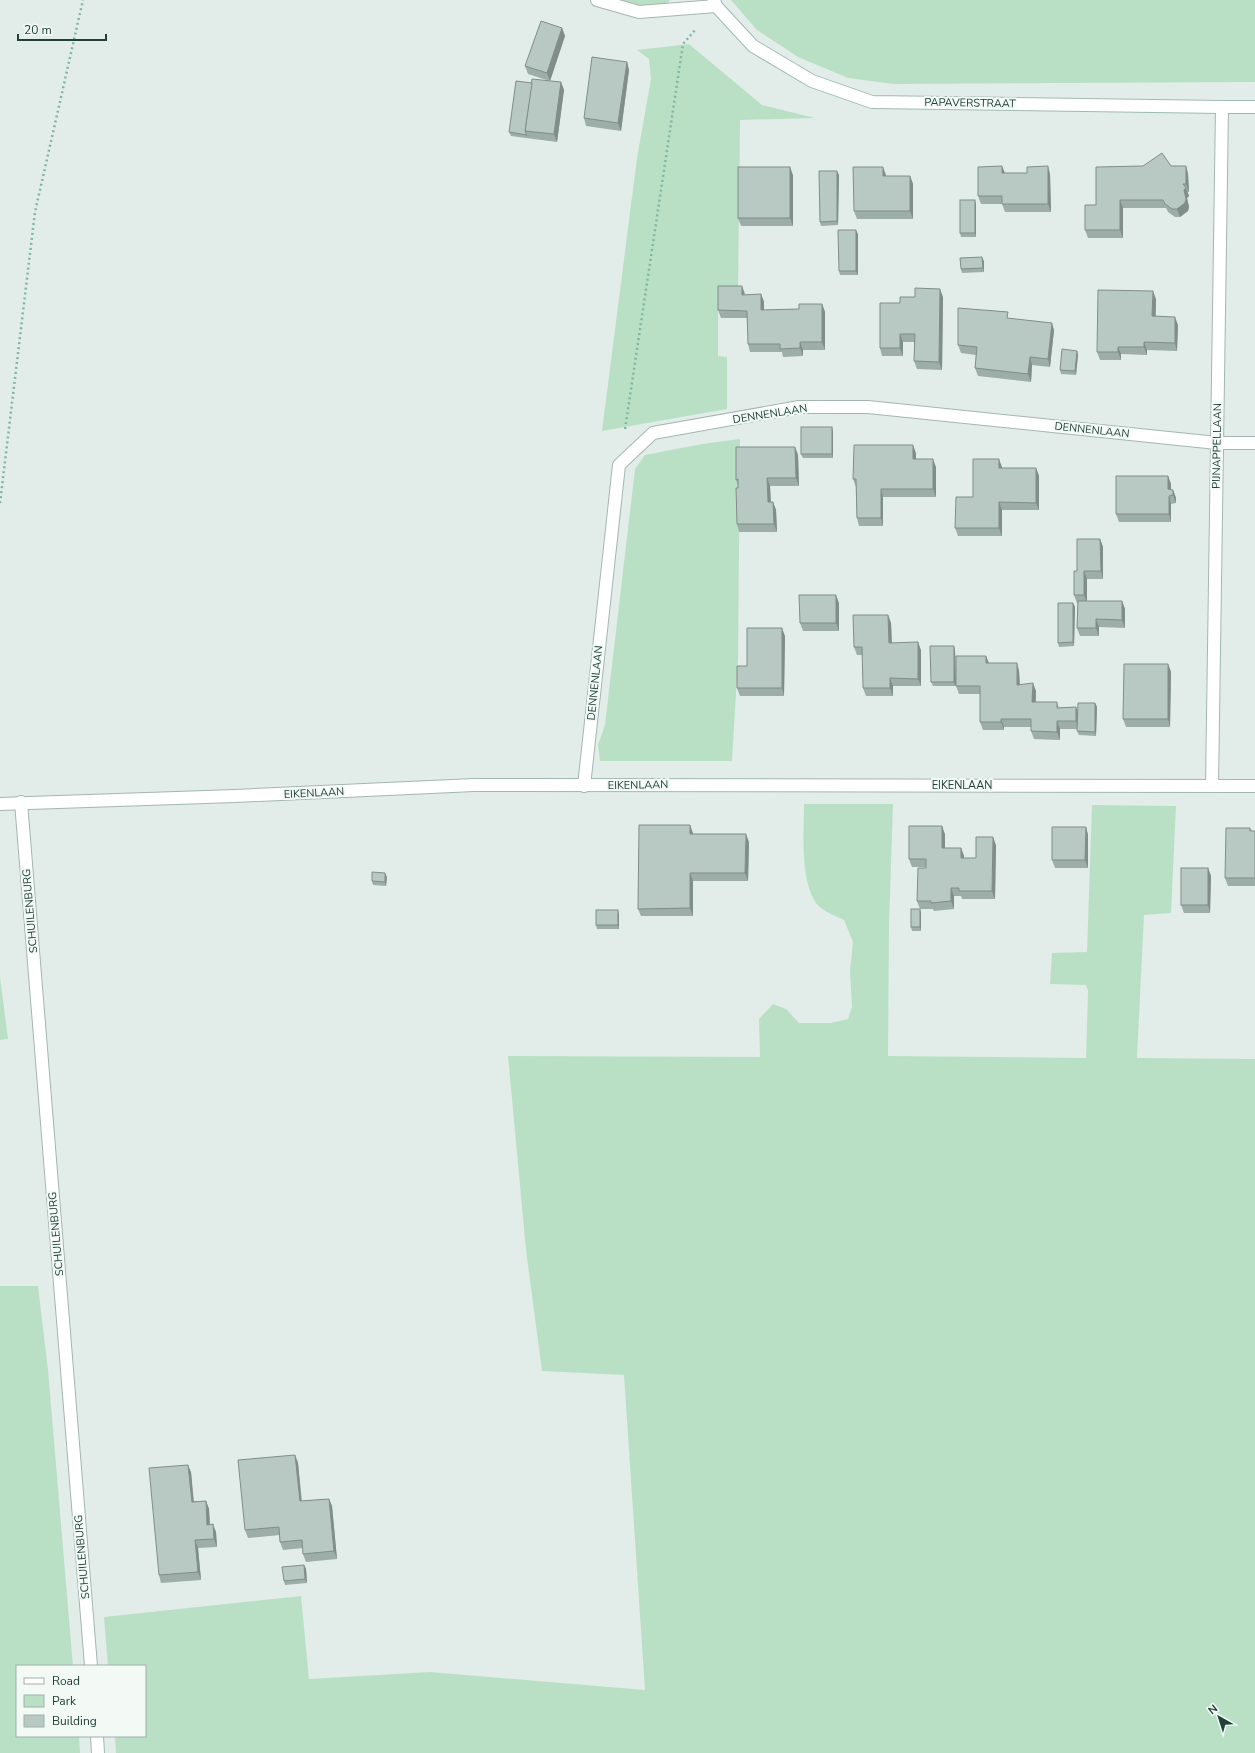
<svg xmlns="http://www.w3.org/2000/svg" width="1255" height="1753" viewBox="0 0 1255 1753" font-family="'Nunito Sans',sans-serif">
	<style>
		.green { fill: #b9e0c5 }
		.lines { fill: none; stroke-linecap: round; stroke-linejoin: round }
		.street-casing { stroke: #a4b6b1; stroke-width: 14 }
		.secondary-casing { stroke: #9fbab2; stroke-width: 14 }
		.path { stroke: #80b4a5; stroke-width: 2.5; stroke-dasharray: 2 3; stroke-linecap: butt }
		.street { stroke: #fff; stroke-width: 12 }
		.secondary { stroke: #fff; stroke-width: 12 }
		.wall { fill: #9dada7 }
		.shaded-wall { fill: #808d88 }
		.building { fill: #b7c9c2; stroke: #808d88 }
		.labels { text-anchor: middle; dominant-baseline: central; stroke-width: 4; stroke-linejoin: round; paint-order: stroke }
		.street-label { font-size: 11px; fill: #204039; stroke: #f3faf6 }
	</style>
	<rect width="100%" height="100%" fill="#e2ede9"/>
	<g class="green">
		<path d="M590,0h80l-6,10 -65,-5z"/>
		<path d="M731,0h524v82l-362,2 -45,-6 -50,-21 -41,-27z"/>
		<path d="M689,44l73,61 53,13 -75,2 -2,171h-20v65l9,1v52l-125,22 35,-273 14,-79 -2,-20 -12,-9z"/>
		<path d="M740,439l-2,220 -6,102h-132l-2,-16 7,-20 30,-256 10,-14 57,-11z"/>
		<path d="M804,804h89l-4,121 -1,131 198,2 2,-67 -2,-6 -36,-1 2,-31 35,-1 5,-147 84,1 -5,107 -27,2 -7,143 118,1v694h-1139l-1,-17h30v-70h-37l-4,-49 197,-21 8,83 121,-7 215,18 -21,-315 -82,-4 -16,-121 -18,-194 252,1 -1,-38 14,-15 13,5 13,14h32l17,-4 4,-12 -2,-36 3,-29 -9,-22c-10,-5 -24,-9 -30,-20 -14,-26 -10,-68 -10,-96z"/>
		<path d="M0,977l8,62 -8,1z"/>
		<path d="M0,1286h38l10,84 25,296h-56v70h62l1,17h-80z"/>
	</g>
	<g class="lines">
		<g class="street-casing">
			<g id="street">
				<path d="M597,0l42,12 77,-6"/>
				<path d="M1212,785l10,-678"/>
				<path d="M584,786l35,-321 34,-32 146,-26h69l349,36h38"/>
				<path d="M21,802l70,864"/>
				<path d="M0,804l235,-8 239,-11 781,1"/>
				<path d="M97,1736l1,17"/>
			</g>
		</g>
		<g class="secondary-casing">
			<path id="secondary" d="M714,0l2,6 37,40 59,35 60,21 350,5h33"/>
		</g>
		<g class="path">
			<path d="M625,429l58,-385 13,-15"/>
			<path d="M0,503l35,-291 48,-212"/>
		</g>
		<use href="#street" class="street"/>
		<use href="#secondary" class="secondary"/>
	</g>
	<g class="wall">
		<path d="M562,28l3,8 -15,45 -22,-7 -3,-8z"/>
		<path d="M627,62l2,8 -8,61 -35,-5 -2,-8z"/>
		<path d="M561,82l3,8 -7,52 -46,-6 -2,-4 23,-49z"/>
		<path d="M1002,166l3,7 45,1 1,38h-46l-3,-8h-21l-3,-8z"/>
		<path d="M1171,166h15l2,8 1,18h-2l2,4 -2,2 2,9 -1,4 -8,6h-5l-7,-5 -2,-4h-43v30h-35l-3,-8 11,-25z"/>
		<path d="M793,175v51h-52l-3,-8z"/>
		<path d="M839,175l-1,50 -17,1 -1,-4z"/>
		<path d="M886,175v1h24l3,8v35h-56l-3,-8z"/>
		<path d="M976,204v33h-15l-1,-4z"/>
		<path d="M858,234v41h-18l-1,-4z"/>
		<path d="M984,261v11l-22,1 -1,-4z"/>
		<path d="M761,294l3,8v8l35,-1 23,-5 3,8v38h-22v6l-20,1 -1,-5h-32l-2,-8v-26h-27l-3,-8 27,-15z"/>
		<path d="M915,297h28l-1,73 -25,-1 -3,-8v-19h-11v14h-21l-2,-8 20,-45z"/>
		<path d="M1156,299v18l22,8 -1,26 -30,-1v5l-26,-1v6h-21l-3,-8z"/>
		<path d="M1010,318l44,12 -4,37 -18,-2 -1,17 -53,-6 -3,-8 1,-13 -15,-2 -3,-8z"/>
		<path d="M1077,351l1,4 -2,20 -15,-1 -1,-4z"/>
		<path d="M833,431v27h-30l-2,-4z"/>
		<path d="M795,447l3,8 1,31h-29l1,16h2l3,8 1,22h-38l-2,-8 1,-39 -2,-5z"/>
		<path d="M916,453v6l20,8v30h-53v29h-24l-2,-8 -1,-31 -3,-8z"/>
		<path d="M1002,467v1h34l3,8v34h-37v26h-44l-3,-8 18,-31z"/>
		<path d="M1168,476l3,8v6h2l3,8v5l-5,1v18h-52l-3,-8z"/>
		<path d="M1100,539l3,8v32h-16v22h35l3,8v19l-26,-1v9h-19l-3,-8 1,-25h-1l-3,-8 3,-24z"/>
		<path d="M839,603v28h-36l-3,-8z"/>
		<path d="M1073,603l2,4 -1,39 -15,1 -1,-4z"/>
		<path d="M888,615l3,8 1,20 29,7v36h-28v10h-27l-3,-8v-33h-6l-3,-8z"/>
		<path d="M785,636l-1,60h-44l-3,-8 10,-22z"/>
		<path d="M955,650l1,36h-23l-2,-4z"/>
		<path d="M986,656l3,7h28l2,8 1,13 16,7v11h21l2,6 17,-1 1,5 18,-9 2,4 -1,29 -17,-1 -2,-4v-2h-17v11l-26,-1 -3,-8v-4h-27v3h-21l-3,-8v-28h-21l-3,-8z"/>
		<path d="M1168,664l3,8 -1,55h-44l-3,-8z"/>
		<path d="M1086,827l2,8v33h-33l-3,-8z"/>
		<path d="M1250,828l2,3h3v55h-27l-3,-8z"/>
		<path d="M693,833v1l56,8 -1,39h-55v35h-52l-3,-7z"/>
		<path d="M945,834v14h16l3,8v2h12l20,-13 -1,54h-33l-1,-3h-7v13l-20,2 -1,-2h-13l-3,-8 9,-34h-14l-3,-8z"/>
		<path d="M1208,868l3,8 -1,37h-26l-3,-8z"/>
		<path d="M387,877l-1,9 -13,-1 -1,-4z"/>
		<path d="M921,913v18h-9l-1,-4z"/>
		<path d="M619,914v15h-22l-1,-4z"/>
		<path d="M295,1455l3,8 4,38 27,-2 3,7 5,53 -31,3 -3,-8v-6l-20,2 -3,-8v-7l-32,3 -3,-8z"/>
		<path d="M191,1472l3,29h12l3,8 1,15 6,8 1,15 -19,1 3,32 -40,3 -2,-8z"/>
		<path d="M304,1565l2,4 1,14 -22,2 -1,-4z"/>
	</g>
	<g class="shaded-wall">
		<path d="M562,28l3,8 -15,45 -3,-8z"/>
		<path d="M627,62l2,8 -8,61 -3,-8z"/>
		<path d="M561,82l3,8 -7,52 -3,-8z"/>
		<path d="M1002,166l3,8 -3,-1z"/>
		<path d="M1048,166l2,8 1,38 -3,-8z"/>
		<path d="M1186,166l2,8 1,18 -3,-8z"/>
		<path d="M790,167l3,8v51l-3,-8z"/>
		<path d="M883,167l3,8v9l-3,-8z"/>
		<path d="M837,171l2,4 -1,50 -1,-4z"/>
		<path d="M910,176l3,8v35l-3,-8z"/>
		<path d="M1186,188l3,8 -2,2 2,9 -1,4 -8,6 -3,-8 7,-19z"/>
		<path d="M975,200l1,4v33l-1,-4z"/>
		<path d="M1120,200l3,8v30l-3,-8z"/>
		<path d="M856,230l2,4v41l-2,-4z"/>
		<path d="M982,257l2,4v11l-1,-4z"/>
		<path d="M742,286l3,8 -3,1z"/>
		<path d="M940,289l3,8 -1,73 -3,-8z"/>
		<path d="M1153,291l3,8 -1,25 -3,-8z"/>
		<path d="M761,294l3,8v15l-3,-7z"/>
		<path d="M822,304l3,8v38l-3,-8z"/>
		<path d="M1175,317l3,8 -1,26 -2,-8z"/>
		<path d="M1052,323l2,7 -4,37 -2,-8z"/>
		<path d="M900,334l3,8v14l-3,-8z"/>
		<path d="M800,342l3,8v6l-3,-8z"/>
		<path d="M1144,342l3,8v5l-3,-8z"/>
		<path d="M1118,347l3,7v6l-3,-8z"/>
		<path d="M1077,351l1,4 -2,20 -1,-4z"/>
		<path d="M1030,357l2,8 -1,17 -3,-8z"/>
		<path d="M832,427l1,4v27l-1,-4z"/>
		<path d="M913,445l3,8v14l-3,-8z"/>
		<path d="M795,447l3,8 1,31 -3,-8z"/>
		<path d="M933,459l3,8v30l-3,-8z"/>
		<path d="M999,459l3,8v9l-3,-8z"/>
		<path d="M1036,468l3,8v34l-3,-7z"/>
		<path d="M1168,476l3,8v11l-3,-6z"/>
		<path d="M767,478l3,8 1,24 -3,-8z"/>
		<path d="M881,489l2,8v29l-2,-8z"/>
		<path d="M1173,490l3,8v5l-3,-8z"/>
		<path d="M1169,496l2,8v18l-2,-8z"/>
		<path d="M773,502l3,8 1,22 -3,-8z"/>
		<path d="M999,502l3,8v26l-3,-8z"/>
		<path d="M1100,539l3,8v32l-2,-8z"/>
		<path d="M1084,571l3,8v24l-3,-8z"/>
		<path d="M836,595l3,8v28l-3,-8z"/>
		<path d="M1122,601l3,8v19l-3,-8z"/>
		<path d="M1073,603l2,4 -1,39 -1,-4z"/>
		<path d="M888,615l3,8 1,28 -3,-8z"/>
		<path d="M1096,619l3,8v9l-3,-8z"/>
		<path d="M782,628l3,8 -1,60 -2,-8z"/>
		<path d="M918,642l3,8v36l-3,-7z"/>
		<path d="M954,646l1,4 1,36 -2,-4z"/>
		<path d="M986,656l3,8 -3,-1z"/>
		<path d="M1017,663l2,8 1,22 -3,-8z"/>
		<path d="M1168,664l3,8 -1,55 -2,-8z"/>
		<path d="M890,678l3,8v10l-3,-8z"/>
		<path d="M1033,683l3,8 -1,19 -3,-8z"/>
		<path d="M1095,703l2,4 -1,29 -1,-4z"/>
		<path d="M1076,707l3,8v14l-3,-8z"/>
		<path d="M1001,719l3,8v3l-3,-8z"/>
		<path d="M1057,721l3,8v11l-3,-8z"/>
		<path d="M690,825l3,8v9l-3,-8z"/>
		<path d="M942,826l3,8v22l-3,-8z"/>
		<path d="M1086,827l2,8v33l-3,-8z"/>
		<path d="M746,834l3,8 -1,39 -3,-8z"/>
		<path d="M993,837l3,8 -1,54 -3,-8z"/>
		<path d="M961,848l3,8v10l-3,-8z"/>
		<path d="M1208,868l3,8 -1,37 -2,-8z"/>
		<path d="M385,873l2,4 -1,9 -1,-4z"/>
		<path d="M690,873l3,8v35l-3,-8z"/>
		<path d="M951,888l3,8v13l-3,-8z"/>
		<path d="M920,909l1,4v18l-1,-4z"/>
		<path d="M618,910l1,4v15l-1,-4z"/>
		<path d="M295,1455l3,8 4,46 -2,-8z"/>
		<path d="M188,1465l3,7 3,37 -2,-7z"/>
		<path d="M329,1499l3,7 5,53 -3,-8z"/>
		<path d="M206,1501l3,8 1,23 -3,-7z"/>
		<path d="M213,1524l3,8 1,15 -3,-8z"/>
		<path d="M195,1540l3,8 3,32 -3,-8z"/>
		<path d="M304,1565l2,4 1,14 -2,-4z"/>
	</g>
	<g class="building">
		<path d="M541,21l21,7 -15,45 -22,-7z"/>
		<path d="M592,57l35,5 -9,61 -34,-5z"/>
		<path d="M532,79l29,3 -7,52 -29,-3z"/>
		<path d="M516,81l16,2 -7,48 2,4 -18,-3z"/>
		<path d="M1162,153l9,13h15v18h-3l3,4 -2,2 2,9 -1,4 -8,6h-5l-7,-5 -2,-4h-43v30h-35v-25h11v-38l47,-1z"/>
		<path d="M1002,166v7h25v-6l21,-1v38h-46v-8h-24v-29z"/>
		<rect x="738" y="167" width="52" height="51"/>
		<path d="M853,167h30v9h27v35h-56z"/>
		<path d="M819,171h18v50l-17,1z"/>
		<rect x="960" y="200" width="15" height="33"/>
		<path d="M838,230h18v41h-17z"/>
		<path d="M982,257l1,11 -22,1 -1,-11z"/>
		<path d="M718,286h24v9l19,-1v16l38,-1v-5h23v38h-22v6l-20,1v-5h-32l-1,-33 -29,-1z"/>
		<path d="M915,288l25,1 -1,73 -25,-1 1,-27h-15v14h-20v-45h20v-6h15z"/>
		<path d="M1098,290l55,1 -1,25 23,1v26l-31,-1v5h-26v5h-21z"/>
		<path d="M958,308l50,4 -1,6 45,5 -4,36 -18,-2 -2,17 -53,-6 2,-21 -19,-2z"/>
		<path d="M1062,349l15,2 -2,20 -15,-1z"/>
		<rect x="801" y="427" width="31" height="27"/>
		<path d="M854,445h59v14h20v30h-52v29h-24l-1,-39h-3z"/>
		<path d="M736,447h59l1,31h-29l1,24h5l1,22h-37l-1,-36h2v-9l-2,1z"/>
		<path d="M973,459h26v9h37v35l-37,-1v26h-44l1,-31h17z"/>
		<path d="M1116,476h52v13l5,1v5l-4,1v18h-53z"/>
		<path d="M1077,539h23l1,32h-17v24h-10v-24h3z"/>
		<path d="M799,595h37v28h-36z"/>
		<path d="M1078,601h44v19l-26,-1v9h-19z"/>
		<path d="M1058,603h15v39l-15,1z"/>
		<path d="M853,615h35l1,28 29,-1v37l-28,-1v10h-27l-1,-41h-8z"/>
		<path d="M747,628h35v60h-45v-22h10z"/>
		<path d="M930,646h24v36h-23z"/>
		<path d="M956,656h30v7h31v22l16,-2 -1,19h25v6l19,-1v14h-19v11l-26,-1v-12h-30v3h-21v-36h-24z"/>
		<path d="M1124,664h44v55h-45z"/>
		<path d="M1078,703h17v29l-18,-1z"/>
		<path d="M639,825h51v9h56l-1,39h-55v35l-52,1z"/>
		<path d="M909,826h33v22h19v10h15v-21h17l-1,54h-33v-3h-8v13l-20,2v-2h-14l1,-33h8v-9h-17z"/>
		<path d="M1052,827h34l-1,33h-33z"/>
		<path d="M1226,828h24v3h5v47h-30z"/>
		<rect x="1181" y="868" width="27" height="37"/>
		<path d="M372,872l13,1v9l-13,-1z"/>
		<rect x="911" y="909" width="9" height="18"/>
		<rect x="596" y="910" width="22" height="15"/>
		<path d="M295,1455l5,46 29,-2 5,52 -31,3 -1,-14 -22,2 -1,-15 -34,3 -7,-70z"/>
		<path d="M188,1465l4,37 14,-1 1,24 6,-1 1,15 -19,1 3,32 -39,3 -10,-107z"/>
		<path d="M304,1565l1,14 -21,2 -2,-14z"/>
	</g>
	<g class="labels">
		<g class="street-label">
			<text transform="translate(970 103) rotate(1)">PAPAVERSTRAAT</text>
			<text transform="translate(770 414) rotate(-9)">DENNENLAAN</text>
			<text transform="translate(1092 430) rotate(6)">DENNENLAAN</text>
			<text transform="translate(1217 446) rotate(-89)">PIJNAPPELLAAN</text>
			<text transform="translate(595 683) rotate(-84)">DENNENLAAN</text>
			<text transform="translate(638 785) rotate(-1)">EIKENLAAN</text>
			<text x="962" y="785">EIKENLAAN</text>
			<text transform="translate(314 793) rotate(-3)">EIKENLAAN</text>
			<text transform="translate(30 911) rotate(-95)">SCHUILENBURG</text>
			<text transform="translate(56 1234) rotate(-95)">SCHUILENBURG</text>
			<text transform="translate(82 1557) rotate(-95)">SCHUILENBURG</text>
		</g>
	</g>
	<rect x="16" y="1665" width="130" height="72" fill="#f3faf6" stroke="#9fb0aa"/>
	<rect x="24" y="1678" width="20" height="6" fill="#ffffff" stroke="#9fb0aa"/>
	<text x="52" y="1685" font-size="12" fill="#204039">Road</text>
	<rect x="24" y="1695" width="20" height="12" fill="#b9e0c5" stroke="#9fb0aa"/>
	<text x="52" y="1705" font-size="12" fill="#204039">Park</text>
	<rect x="24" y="1715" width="20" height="12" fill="#b7c9c2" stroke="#9fb0aa"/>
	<text x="52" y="1725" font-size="12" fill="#204039">Building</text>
	<g transform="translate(1219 1717) rotate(321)" stroke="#f3faf6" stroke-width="3" paint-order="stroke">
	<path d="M0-3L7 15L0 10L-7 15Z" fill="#204039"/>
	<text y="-6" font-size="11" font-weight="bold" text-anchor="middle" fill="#204039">N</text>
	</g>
	<path d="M18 34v6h88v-6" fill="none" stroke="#204039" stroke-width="2"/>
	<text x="24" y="34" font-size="12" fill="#204039" stroke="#f3faf6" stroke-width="3" paint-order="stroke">20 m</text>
</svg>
